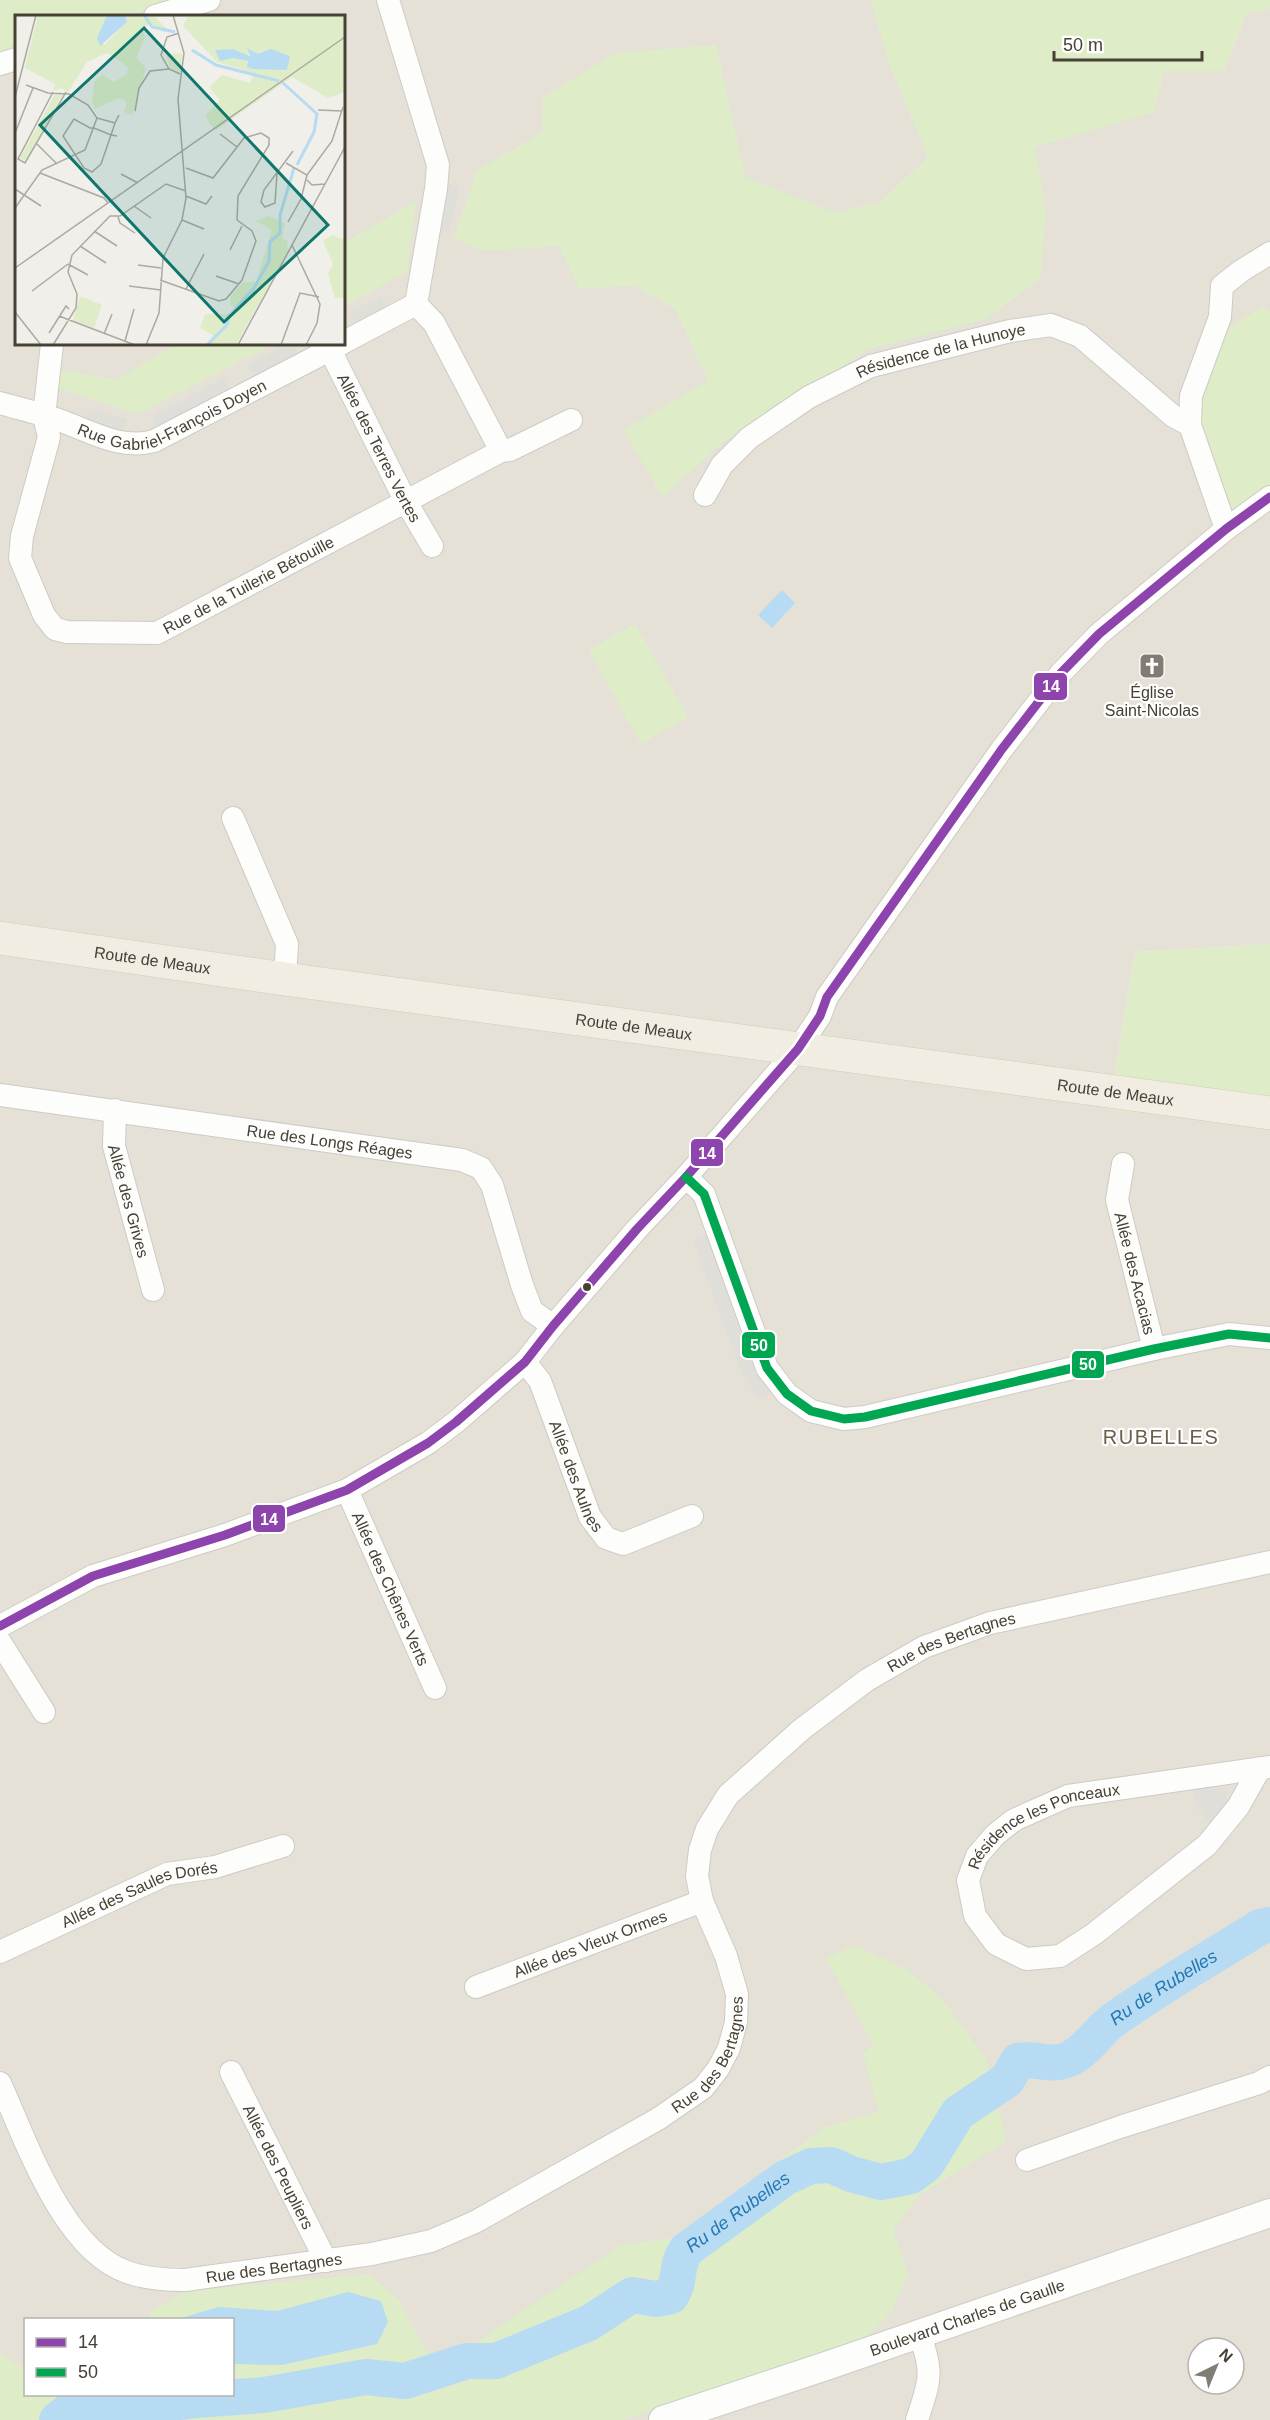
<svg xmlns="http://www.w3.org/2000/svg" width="1270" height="2420" viewBox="0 0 1270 2420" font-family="Helvetica,sans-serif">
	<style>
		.residential { fill: #e5e1d7; fill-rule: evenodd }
		.green { fill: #deedc8 }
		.parking { fill: #e0ded9 }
		.water { fill: #b7dbf2 }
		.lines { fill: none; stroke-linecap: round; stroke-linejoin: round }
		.river { stroke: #b7dbf2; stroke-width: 36 }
		.minor-casing { stroke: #cdcbc6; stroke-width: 24 }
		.tertiary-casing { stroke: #cdcbc6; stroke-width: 30 }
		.primary-casing { stroke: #d4cbb6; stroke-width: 34 }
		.minor { stroke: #fdfdfc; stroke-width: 22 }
		.tertiary { stroke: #fdfdfc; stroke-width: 28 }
		.primary { stroke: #f1ede3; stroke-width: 33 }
		.bus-1-casing { stroke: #fff; stroke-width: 14 }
		.bus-2-casing { stroke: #fff; stroke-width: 14 }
		.bus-1 { stroke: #8e44ad; stroke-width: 9 }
		.bus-2 { stroke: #00a651; stroke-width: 9 }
		.bus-dot { fill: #474035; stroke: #fff; stroke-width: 2 }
		.labels { text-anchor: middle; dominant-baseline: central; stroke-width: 4.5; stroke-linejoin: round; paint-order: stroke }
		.street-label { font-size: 16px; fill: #474035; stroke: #fff }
		.poi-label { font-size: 16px; fill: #474035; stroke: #fff }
		.water-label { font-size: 18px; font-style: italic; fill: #2678b2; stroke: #fff }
		.quarter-label { font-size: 20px; letter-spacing: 1.5px; fill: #6b5e4b; stroke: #fff }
		.inset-river { fill: none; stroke: #b7dbf2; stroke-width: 3 }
		.inset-road { fill: none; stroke: #aca9a2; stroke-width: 1.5 }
		.view { fill: #0f766e; fill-opacity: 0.15; stroke: #0f766e; stroke-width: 3 }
		.inset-edge { fill: none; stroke: #474035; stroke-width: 3 }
		.line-badge { stroke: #fff; stroke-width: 2 }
		.badge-label { font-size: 16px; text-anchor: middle; font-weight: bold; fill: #fff }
	</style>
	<rect width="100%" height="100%" fill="#f0efea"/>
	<path class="residential" d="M0,0h947l216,71h61l22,-57 24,-6v936l-135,8 -26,157 161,18v1293h-1270zM16,16h328v328h-328zM26,2320h206v74h-206zM1198,2348h36v36h-36z"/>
	<g class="green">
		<path d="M0,0h182l-54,16h-112v35l-16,5z"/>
		<path d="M871,0h399v8l-24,6 -22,57h-60l-10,41 -119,35 11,65 -6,67 -54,40 -117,30 -146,93 -61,55 -38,-67 84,-49 -33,-72 -40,-23 -56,2 -20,-42 -76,5 -29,-13 23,-67 65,-39 1,-35 73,-44 100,-8 29,132 90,36 45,-11 48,-45 -39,-93z"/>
		<path d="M416,201l-9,71 -63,34v-63z"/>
		<path d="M1264,306l6,6v173l-41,32 -29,-93v-35l21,-57z"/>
		<path d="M177,344h96l-127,66 -12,3 -76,-25 4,-18 54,10z"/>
		<path d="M635,624l53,93 -47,27 -52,-94z"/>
		<path d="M1270,944v183l-161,-17 26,-158z"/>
		<path d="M853,1945l55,25 35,30 43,60 21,81 -89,55 -25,34 15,44 -17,39 -36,36 -232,71h-623v-66l25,15 1,25 47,2 159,-2v-74l-83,-1 2,-7 37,-21 180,-17 30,25 30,56h29l165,-110 50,-7 153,-111 54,-15 -16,-59 11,-8 -48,-86z"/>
	</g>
	<g class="parking">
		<path d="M446,184l13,3 -9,46 -13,-3z"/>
		<path d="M381,296l7,14 -31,16 -7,-14z"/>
		<path d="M288,344h4l6,11 -43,23 -7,-13z"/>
		<path d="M224,378l6,14 -71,38 -7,-14z"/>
		<path d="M89,408l38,11 -5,14 -36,-13z"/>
		<path d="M710,1233l63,159 -15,7 -19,-33 -46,-126z"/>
		<path d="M1213,1783l9,5 5,7 -1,10 -14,20 -14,-16 -8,-25z"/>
	</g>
	<g class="water">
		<path d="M782,590l13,13 -23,25 -14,-13z"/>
		<path d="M348,2292l33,9 7,21 -11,22 -95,21 -49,-1 -1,-44 -55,-1 42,-12 58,4z"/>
	</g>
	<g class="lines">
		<path class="river" id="s1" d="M57,2420l10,-8 50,-2 79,-10 68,-5 102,-18 39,4 62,-20h29l93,-38 43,-28 24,4 15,-3c11,-17 3,-27 15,-46l99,-72 26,-12 20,-1 20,9 30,8 30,-6 15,-11 32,-52 49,-33 11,-19c18,-4 29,6 49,-1 19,-8 30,-27 45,-39 47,-34 99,-63 148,-94l10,-2"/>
		<g class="minor-casing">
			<g id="minor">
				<path d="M155,16l54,-16"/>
				<path d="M0,64l16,-5"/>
				<path d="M416,304l18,19 67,128"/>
				<path d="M344,342l72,-38 20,-115 2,-24 -50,-165"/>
				<path id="s2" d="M52,344l-8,72 5,21 -27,99 -2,22 24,57 11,14 12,3 90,1 344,-182 9,-1 61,-30"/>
				<path id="s3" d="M321,344l5,7 7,5 73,146 26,44"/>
				<path id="s4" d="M0,403c21,6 43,11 64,19 29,11 59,28 90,19l187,-97"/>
				<path id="s5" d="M705,495l17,-30 27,-27 60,-41 62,-31 139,-35 41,-6 29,11 93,80 17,9"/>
				<path d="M1226,529l-36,-104 1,-29 29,-79 2,-31 19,-15 29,-18"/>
				<path d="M233,818l54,126 -2,35"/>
				<path id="s6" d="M0,1095l462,65 19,8 11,17 30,100 10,26 21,15"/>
				<path id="s7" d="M115,1110l-1,36 39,144"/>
				<path id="s8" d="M1123,1164l-6,36 37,149"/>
				<path d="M686,1177l18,17 63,174 20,26 24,17 33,8 21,-2 289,-68 75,-15 41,4"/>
				<path id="s9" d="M525,1362l15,19 50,136 16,21 17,6 69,-28"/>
				<path id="s10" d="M347,1490l88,198"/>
				<path d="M0,1626l93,-50 132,-41 122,-45 81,-47 28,-21 69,-60 28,-36 84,-97 49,-52 112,-128 22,-33 7,-19 175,-248 59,-76 38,-39 127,-105 44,-32"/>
				<path d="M0,1642l44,70"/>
				<path id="s11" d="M1260,1768l-22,39 -31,38 -113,89 -34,22 -34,3 -30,-15 -21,-28 -7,-36 9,-24 18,-21 19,-15 54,-24 202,-29"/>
				<path id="s12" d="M0,1952l167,-78 48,-7 68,-21"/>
				<path id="s13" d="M476,1987l226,-86"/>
				<path id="s14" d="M231,2072l95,189"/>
				<path id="s15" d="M0,2083c26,58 63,167 127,189 19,7 38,8 58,8l187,-26 59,-13 44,-19 183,-103 45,-31 15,-19 11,-21 7,-26 1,-28 -11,-38 -24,-55 -5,-25 3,-26 7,-21 21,-34 74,-66 65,-49 57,-33 66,-24 280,-61"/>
				<path d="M1027,2160l93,-33 139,-44 11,-6"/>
				<path d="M917,2420c13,-40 17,-47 2,-87"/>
			</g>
		</g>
		<g class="tertiary-casing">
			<g id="tertiary">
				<path id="s16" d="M663,2420l166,-55 441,-152"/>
			</g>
		</g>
		<g class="primary-casing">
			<g id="primary">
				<path id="s17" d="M0,938l285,41 985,134"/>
			</g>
		</g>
		<use href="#minor" class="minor"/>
		<use href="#tertiary" class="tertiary"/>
		<use href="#primary" class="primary"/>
		<g class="bus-1-casing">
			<path id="bus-1" d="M0,1626l93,-50 132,-41 122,-45 81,-47 28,-21 69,-60 28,-36 84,-97 49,-52 112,-128 22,-33 7,-19 175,-248 59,-76 38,-39 127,-105 44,-32"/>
		</g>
		<g class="bus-2-casing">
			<path id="bus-2" d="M686,1177l18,17 63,174 20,26 24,17 33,8 21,-2 289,-68 75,-15 41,4"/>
		</g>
		<use href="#bus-1" class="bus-1"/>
		<use href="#bus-2" class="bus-2"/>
	</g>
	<defs>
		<g id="church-square" transform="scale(1.35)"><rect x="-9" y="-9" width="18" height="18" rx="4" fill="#827d74" stroke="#fff"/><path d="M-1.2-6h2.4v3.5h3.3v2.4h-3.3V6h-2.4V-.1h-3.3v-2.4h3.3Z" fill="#fff"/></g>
	</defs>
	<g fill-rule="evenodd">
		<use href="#church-square" x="1152" y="666"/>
	</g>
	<circle class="bus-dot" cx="587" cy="1287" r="5"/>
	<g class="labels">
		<g class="street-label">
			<text stroke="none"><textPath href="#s5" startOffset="286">Résidence de la Hunoye</textPath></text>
			<text stroke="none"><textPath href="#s4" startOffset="184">Rue Gabriel-François Doyen</textPath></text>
			<text stroke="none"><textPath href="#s3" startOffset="120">Allée des Terres Vertes</textPath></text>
			<text stroke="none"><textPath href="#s2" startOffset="504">Rue de la Tuilerie Bétouille</textPath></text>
			<text stroke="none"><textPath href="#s17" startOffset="154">Route de Meaux</textPath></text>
			<text stroke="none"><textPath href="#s17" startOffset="640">Route de Meaux</textPath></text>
			<text stroke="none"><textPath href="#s17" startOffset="1126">Route de Meaux</textPath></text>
			<text stroke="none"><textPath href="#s6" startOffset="333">Rue des Longs Réages</textPath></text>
			<text stroke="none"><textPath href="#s7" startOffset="93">Allée des Grives</textPath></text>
			<text stroke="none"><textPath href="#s8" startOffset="112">Allée des Acacias</textPath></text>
			<text stroke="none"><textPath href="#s9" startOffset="126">Allée des Aulnes</textPath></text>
			<text stroke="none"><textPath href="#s10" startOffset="108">Allée des Chênes Verts</textPath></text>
			<text stroke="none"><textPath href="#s15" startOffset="1444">Rue des Bertagnes</textPath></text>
			<text stroke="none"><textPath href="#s11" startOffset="518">Résidence les Ponceaux</textPath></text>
			<text stroke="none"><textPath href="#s12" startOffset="152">Allée des Saules Dorés</textPath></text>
			<text stroke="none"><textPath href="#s13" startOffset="122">Allée des Vieux Ormes</textPath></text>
			<text stroke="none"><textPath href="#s15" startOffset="886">Rue des Bertagnes</textPath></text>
			<text stroke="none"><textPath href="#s14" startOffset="106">Allée des Peupliers</textPath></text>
			<text stroke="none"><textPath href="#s15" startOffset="382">Rue des Bertagnes</textPath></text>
			<text stroke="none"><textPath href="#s16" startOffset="321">Boulevard Charles de Gaulle</textPath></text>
		</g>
		<g class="poi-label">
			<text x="1152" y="692">Église<tspan x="1152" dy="18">Saint-Nicolas</tspan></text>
		</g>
		<g class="water-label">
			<text stroke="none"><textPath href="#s1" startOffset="1274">Ru de Rubelles</textPath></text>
			<text stroke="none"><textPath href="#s1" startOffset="752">Ru de Rubelles</textPath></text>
		</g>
		<g class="quarter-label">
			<text x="1161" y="1437">RUBELLES</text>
		</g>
	</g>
	<g transform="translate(15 15)">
		<rect width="330" height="330" fill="#f0efea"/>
		<path d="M23,0h69l-10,23 7,7 23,-23 -2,-7h28l14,14 -2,3 -18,-7 -4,6 2,6 -9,21 10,10 -14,47 -8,-3 3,-10 -8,-4 -24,11 -3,-7 2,-20 8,-8 12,8 13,-8 1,-7 -21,-14 -20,9 -19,30 -7,-4 -8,3 2,-7 -30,-16zM173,0h157v77l-17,6 -36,-21 -77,54 -10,-15 15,-16 -11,-13 13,-12 28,8 4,-10 -37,-11 -34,-36zM151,38l16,1 -2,19 -10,-5zM48,78l-37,68 -6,-3 35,-64zM254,201l16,7 -3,15 5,3 1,10 -52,94h-30l7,-10 -13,-7 5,-14h23l7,-6 -5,-3v-8l13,-15h13l16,-52 -16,-9zM317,220l13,5v58h-10l-7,-24 5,-10 -10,-23zM65,281l22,9 -8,23 -21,-8z" fill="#deedc8"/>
		<path d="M92,0h18l2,7 -27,24 -3,-8zM232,33l11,6 13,-5 19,7 -3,14 -34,-1 -6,-2 1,-6 -15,-3 -13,3 -5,-11 18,-1 18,8z" fill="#b7dbf2"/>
		<path class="inset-river" d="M129,0l8,12 23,5M177,35l24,15 63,16M267,67l35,32 -3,18 -17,33M192,330l20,-20 2,-9 25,-28 15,-27 1,-19 10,-9v-18l14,-47"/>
		<path class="inset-road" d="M164,18l-12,4 -6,18 8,14 11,5M38,77l-35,67 7,4 41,-71M0,82l21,-82M303,95l24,1M120,96l4,-23 11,-17 19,-2M82,103l18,5M0,118l18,-45M205,119l17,13M102,121l-6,-1 -17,-7h-4l-16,-9 -11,17 21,32 8,4 9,-8 10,-29 4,-12 4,-8M22,129l20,20M271,148l21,12 -6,24 -13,23M25,158l64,25 4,5M262,158l-2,30 -10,4 -4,-5 3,-12 29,-39M106,159l17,9M292,160l25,-34 11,-34M292,165l5,5 13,-1M0,174l26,17M171,181l20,8 6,-8M119,191l17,12M0,193l27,-38 43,-20 12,-32 -9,-13 -19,-11 -21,-1 -22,-8M103,202l2,6 15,10M167,205l22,9M79,216l23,15M277,230l28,59 -3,19 -11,22M65,231l26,17M215,235l12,-24M53,249l20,11M123,250l23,3M0,253l330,-231M201,261l23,8M145,265l59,21 7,-2 16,-19 14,-39 -4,-10 -15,-11 1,-24 31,-51v-7l-8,-5 -17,5 -31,40 -27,-10M114,271l32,4M171,274l18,-35M17,276l36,-27M0,297l26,33M44,301l76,29M34,318l17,-27 3,3M89,319l8,-20M110,326l9,-32M38,330l23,-37 1,-14 -9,-22 4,-17 38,-39h10l46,-32 20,7M131,330l13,-32 4,-55 19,-38 4,-22 -8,-99 6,-46 -11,-38M223,330l107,-198M266,330l19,-52 19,4"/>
		<path class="view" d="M129,13l184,197 -104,97 -184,-197z"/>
		<rect width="330" height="330" class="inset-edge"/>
	</g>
	<g class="line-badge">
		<rect x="1033" y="672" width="35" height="29" rx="6" fill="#8e44ad"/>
		<rect x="690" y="1138" width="34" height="29" rx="6" fill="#8e44ad"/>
		<rect x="741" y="1331" width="35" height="28" rx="6" fill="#00a651"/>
		<rect x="1071" y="1350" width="34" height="29" rx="6" fill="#00a651"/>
		<rect x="252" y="1504" width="34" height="29" rx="6" fill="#8e44ad"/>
	</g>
	<g class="badge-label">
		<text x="1051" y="692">14</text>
		<text x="707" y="1159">14</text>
		<text x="759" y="1351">50</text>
		<text x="1088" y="1370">50</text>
		<text x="269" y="1525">14</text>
	</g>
	<rect x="24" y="2318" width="210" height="78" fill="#ffffff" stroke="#b5b3ae" stroke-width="1.5"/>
	<rect x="36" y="2338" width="30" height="9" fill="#8e44ad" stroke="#b5b3ae" stroke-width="1.5"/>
	<text x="78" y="2348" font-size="18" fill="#474035">14</text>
	<rect x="36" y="2368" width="30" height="9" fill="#00a651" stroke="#b5b3ae" stroke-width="1.5"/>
	<text x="78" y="2378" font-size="18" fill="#474035">50</text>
	<g transform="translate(1216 2366) rotate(43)"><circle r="28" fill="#ffffff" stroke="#b5b3ae" stroke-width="1.5"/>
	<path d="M0-4.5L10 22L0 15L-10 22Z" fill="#827d74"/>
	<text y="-9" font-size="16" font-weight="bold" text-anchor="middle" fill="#474035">N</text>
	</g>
	<path d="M1054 51v9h148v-9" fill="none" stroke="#474035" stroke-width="3"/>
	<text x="1063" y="51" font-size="18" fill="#474035" stroke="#ffffff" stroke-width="4.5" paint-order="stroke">50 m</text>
</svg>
